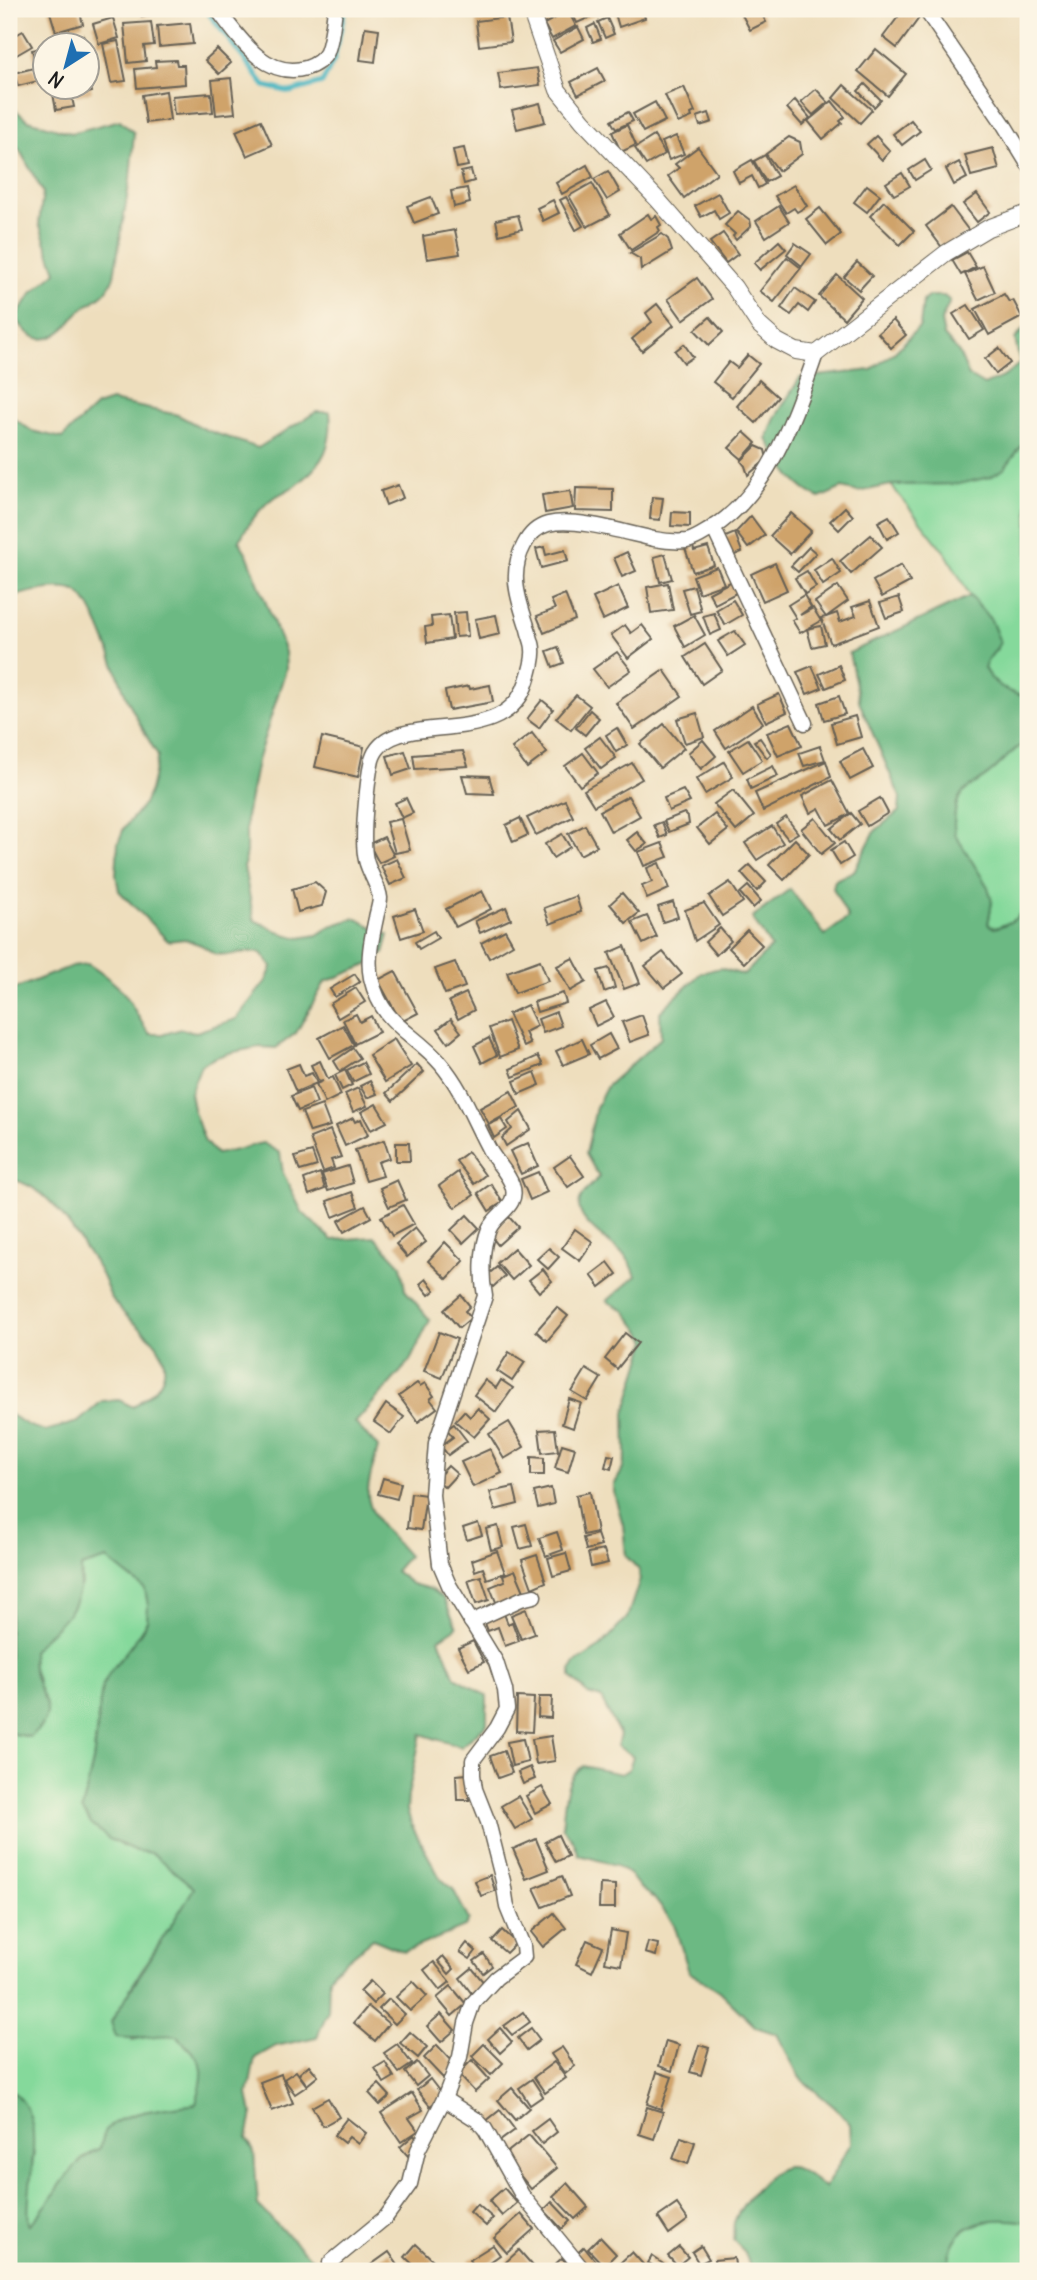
<svg xmlns="http://www.w3.org/2000/svg" width="1037" height="2280" viewBox="0 0 1037 2280" font-family="Delius,sans-serif">
	<style>
		.green { fill: #85d99b; stroke: #507a5c; stroke-width: 2 }
		.forest { fill: #6cb983; stroke: #446a50; stroke-width: 2 }
		.lines { fill: none; stroke-linecap: round; stroke-linejoin: round }
		.stream { stroke: #45b4c0; stroke-width: 5 }
		.building { fill: #cfa36b }
		.minor-casing { stroke: #666054; stroke-width: 17 }
		.tertiary-casing { stroke: #666054; stroke-width: 18 }
		.minor { stroke: #fff; stroke-width: 14 }
		.tertiary { stroke: #fff; stroke-width: 16 }
	</style>
	<rect width="100%" height="100%" fill="#fcf5e5"/>
	<filter id="ink" filterUnits="userSpaceOnUse"><feTurbulence type="fractalNoise" baseFrequency=".0143" numOctaves="2"/><feDisplacementMap in="SourceGraphic" scale="14" xChannelSelector="R" yChannelSelector="G"/><feConvolveMatrix kernelMatrix="1 2 1 2 8 2 1 2 1" color-interpolation-filters="sRGB"/></filter>
	<filter id="wash" filterUnits="userSpaceOnUse"><feTurbulence type="fractalNoise" baseFrequency=".00686" numOctaves="4" result="noise"/><feDisplacementMap in="SourceGraphic" scale="28" xChannelSelector="R" yChannelSelector="G"/><feGaussianBlur stdDeviation="1.57" result="paint"/><feColorMatrix in="noise" values="0 0 0 0 0 0 0 0 0 0 0 0 0 0 0 0 0 1.4 0 .05"/><feComposite in="paint" operator="in"/></filter>
	<g filter="url(#wash)">
		<rect width="100%" height="100%" fill="#eedebd"/>
		<g class="green">
			<path d="M1028,437v260c-17,-2 -36,-13 -44,-29l2,-7 11,-12 -6,-29 -21,-24 -23,-41 -56,-70 68,-1 45,-15z"/>
			<path d="M1028,741l-1,167c-7,10 -20,17 -32,20l-7,-4 4,-22 -37,-68c-2,-8 -1,-14 0,-22 3,-25 19,-25 35,-39 16,-13 19,-22 38,-32z"/>
			<path d="M107,1559l38,30 3,16 -1,16 -17,26 -32,68 -5,47 -11,48 40,36 30,6 43,36 -65,101 2,51 30,-6 15,2c28,30 30,27 20,68 -24,4 -79,6 -92,28 -2,4 -3,11 -5,16 -36,17 -44,53 -72,78l-1,-27 7,-47 -21,-60 -4,-3v-356l21,4 8,-54 -5,-15 -1,-17 50,-67 -1,-17z"/>
			<path d="M1003,2218l25,4v49h-77c-3,-6 -2,-10 -1,-17 5,-28 29,-31 53,-36z"/>
		</g>
		<g class="forest">
			<path d="M9,105l19,15 43,13 49,-13 14,13 -4,46 -16,97c-8,22 -17,21 -34,35 -5,4 -7,8 -11,13 -21,22 -39,19 -53,-7l17,-25 23,-20 -17,-48 4,-32 -24,-43 -10,-6z"/>
			<path d="M929,296h15l6,5 -9,20 3,15 15,17 10,23 15,9 21,-9 15,-13 -5,-24 9,-11h4v109l-24,32 -14,8 -31,7 -68,1 -33,7 -16,-4 -22,10c-27,-11 -39,-35 -53,-59l8,-21 25,-40 71,-8 25,-19 24,-25 3,-25z"/>
			<path d="M111,401l67,14 28,15 52,18 58,-36h14c3,33 -6,51 -32,72 -9,6 -20,10 -29,17 -13,12 -22,25 -30,40l8,13 38,98 1,17 -29,92 -11,56v34l-2,16 10,53 30,14 16,4 17,-3 14,-9 24,-8 34,17 -5,18 -14,11 -45,18 -29,51 -20,15 -17,-1 -30,6 -15,5 -13,7 -11,28 3,16 12,33 11,12c17,-2 31,-8 47,-11l17,10 3,20 19,39 30,28 43,-3 26,28 4,25 25,30 -20,41 -55,62 23,24c-3,14 -9,29 -10,44 -2,24 26,48 40,65l-13,15 17,13 18,5 13,9 14,29 -18,12 16,38 32,19v28l-26,23 -40,-13 -13,61 -1,15 5,16 28,52 13,11 16,31 -4,7 -61,25 -31,-13 -40,32 -4,7 -1,33 -11,26 -41,9 -21,12 -7,36 4,20 -5,24 7,14 4,54 56,55 4,10h-309v-182c44,27 14,95 20,136 27,-24 35,-60 71,-77 2,-5 3,-12 5,-16 13,-22 68,-24 91,-28 11,-41 9,-38 -19,-68 -21,-3 -40,5 -61,1l-5,-15 83,-134 -42,-35 -16,-2 -27,-12 -18,-15 -9,-14 11,-48 9,-76 8,-14 30,-38 7,-13 1,-16 -3,-16 -38,-30 -26,8c1,47 -22,53 -49,84 0,6 0,12 1,17 6,32 30,42 -3,69l-21,-4v-107l4,-42 -4,-6v-164l20,12 16,5 33,-9 24,-21 17,-1 14,7c12,-10 28,-18 31,-35 4,-34 -37,-47 -51,-72 -5,-7 -7,-16 -11,-24 -5,-11 -13,-22 -20,-32 -18,-28 -38,-59 -73,-65v-188l63,-25 16,-2c12,8 25,16 35,28 10,12 16,29 27,42h15l16,-5 15,3 40,-13 30,-38 6,-14 -11,-14 -15,-1 -16,3 -15,-1 -14,-9 -16,-6 -17,2 -49,-50 -3,-16 2,-32 6,-15 20,-24 6,-14 8,-34c-11,-19 -22,-38 -31,-58 -10,-22 -31,-95 -50,-106 -15,-8 -54,0 -68,7v-184l23,16 30,7 34,-32z"/>
			<path d="M970,596l21,24 9,22c-4,10 -13,16 -16,26 8,16 27,27 44,29v44c-20,11 -22,19 -38,32 -16,14 -32,14 -35,39 -1,8 -2,14 0,22l33,53 4,15 -4,22 6,4c43,-11 29,-34 34,-68v1362c-26,-4 -61,-6 -75,22 -4,9 -6,19 -2,27h-200l-6,-19 -12,-12c1,-5 0,-12 1,-17 5,-16 35,-54 52,-56 15,-1 28,13 39,21l26,-45 -1,-19 -11,-13 -39,-33 -23,-44 -21,-7 -37,-36 -30,-19 -15,-48 -21,-27 -13,-9 -10,-13 -14,-10 -37,-10 -6,-15 -11,-13c3,-21 1,-49 21,-61l38,8 8,-5 4,-13 -16,-10 3,-11 -19,-37 -13,-4 -17,-17v-7l4,-7 26,-17 26,-28 13,-39 -1,-9 -13,-14 -3,-31 -9,-32v-8l8,-14 4,-16 -1,-42 22,-73 -22,-29 -18,-10 29,-25c-2,-4 -4,-11 -7,-15 -10,-16 -60,-39 -48,-63 4,-8 13,-15 18,-21l-13,-23 10,-47 11,-21 54,-48 -1,-26 41,-39 19,-5 24,7 27,-28 -19,-29 38,-29 35,46 23,-17 -15,-30 2,-8 19,-9 21,-40 24,-20 1,-14 -40,-93 -11,-51z"/>
		</g>
		<g class="lines">
			<path class="stream" d="M205,9l60,77 25,6 32,-9 12,-23 11,-51"/>
		</g>
		<g id="blocks">
			<g class="building">
				<path d="M49,9h30l4,15 -27,8z"/>
				<path d="M140,9h29v1l-27,7z"/>
				<path d="M476,9h31v3l-31,3z"/>
				<path d="M543,9h24l-22,10 -4,-9z"/>
				<path d="M576,9h24l2,3 -25,11 -6,-12z"/>
				<path d="M617,9h25l3,9 -26,9 -5,-17z"/>
				<path d="M749,9h10l7,13 -16,8 -9,-17z"/>
				<path d="M904,9l15,9 -22,30 -14,-11z"/>
				<path d="M568,11l8,15 -24,13 -8,-15z"/>
				<path d="M507,17l4,25 -32,4 -3,-25z"/>
				<path d="M113,18l6,20 -20,6 -6,-20z"/>
				<path d="M607,18l7,16 -9,4 -7,-16z"/>
				<path d="M151,22l3,23 -10,1 2,15 -18,2 -4,-39z"/>
				<path d="M190,23l3,21 -34,3 -2,-21z"/>
				<path d="M595,24l6,15 -8,3 -6,-14z"/>
				<path d="M365,27l14,2 -4,33 -15,-2z"/>
				<path d="M578,27l6,12 -24,13 -7,-11z"/>
				<path d="M23,31l9,15 -19,11 -4,-7v-11z"/>
				<path d="M83,35l3,11h-22l-1,-7z"/>
				<path d="M118,41l8,40 -15,2 -8,-39z"/>
				<path d="M46,47v32l-6,1 -8,-30z"/>
				<path d="M217,49l14,14 -12,11 -14,-14z"/>
				<path d="M876,49l30,25 -18,22 -30,-25z"/>
				<path d="M176,60l1,5h7l1,19 -48,4 -2,-19 21,-2 -1,-6z"/>
				<path d="M34,68l4,13 -20,5 -4,-13z"/>
				<path d="M537,68l3,17 -39,5 -3,-17z"/>
				<path d="M598,68l7,13 -27,14 -7,-13z"/>
				<path d="M88,76l4,16 -16,4 -2,-8h14z"/>
				<path d="M231,78l4,35 -19,2 -4,-35z"/>
				<path d="M865,84l16,16 -7,7 -16,-16z"/>
				<path d="M844,85l28,25 -12,13 -27,-25z"/>
				<path d="M684,87l11,25 -4,2 1,3 -14,6 -13,-28z"/>
				<path d="M52,88h18l4,19 -18,3z"/>
				<path d="M816,89l12,13 -15,13 -12,-13z"/>
				<path d="M166,91l4,29 -24,3 -4,-28z"/>
				<path d="M211,93l2,19 -39,3 -2,-19z"/>
				<path d="M795,100l15,18 -8,7 -15,-17z"/>
				<path d="M832,101l13,16 -5,4 2,2 -19,16 -15,-18z"/>
				<path d="M655,102l10,19 -22,11 -10,-18z"/>
				<path d="M540,103l5,19 -28,7 -5,-19z"/>
				<path d="M628,112l5,9 -17,8 -5,-8z"/>
				<path d="M709,113l3,9 -12,4 -3,-9z"/>
				<path d="M261,120l11,25 -25,11 -11,-25z"/>
				<path d="M911,120l9,11 -18,14 -9,-11z"/>
				<path d="M627,125l9,20 -15,7 -9,-20z"/>
				<path d="M654,136l11,18 -19,11 -11,-17z"/>
				<path d="M676,136l8,18 -15,6 -7,-18z"/>
				<path d="M876,136l14,15 -8,9 -15,-16z"/>
				<path d="M789,137l11,5 2,12 -23,17 -13,-17z"/>
				<path d="M698,147l19,26 -33,25 -16,-22 11,-8 -4,-4z"/>
				<path d="M464,148l4,18 -11,2 -4,-18z"/>
				<path d="M993,148l6,21 -28,7 -6,-21z"/>
				<path d="M765,155l12,21 -11,6 -12,-21z"/>
				<path d="M752,160l13,24 -7,4 -6,-12 -13,7 -6,-12z"/>
				<path d="M925,160l6,10 -16,10 -6,-10z"/>
				<path d="M959,162l8,16 -13,7 -8,-16z"/>
				<path d="M587,165l6,12 -31,17 -6,-11z"/>
				<path d="M471,170l3,11 -10,3 -3,-12z"/>
				<path d="M608,171l12,21 -13,8 -13,-21z"/>
				<path d="M902,173l8,13 -16,9 -8,-12z"/>
				<path d="M592,183l18,32 -23,12 -18,-31z"/>
				<path d="M794,185l13,21 -10,6 -3,-4 -8,5 -11,-17z"/>
				<path d="M867,185l13,10 -13,17 -13,-10z"/>
				<path d="M467,188l3,15 -16,4 -3,-16z"/>
				<path d="M718,193l11,20 -10,6 -5,-9 -13,7 -6,-11z"/>
				<path d="M977,194l13,18 -13,10 -14,-18z"/>
				<path d="M431,197l7,17 -24,9 -7,-17z"/>
				<path d="M566,197l17,29 -7,4 -16,-30z"/>
				<path d="M553,200l6,13 -16,8 -6,-13z"/>
				<path d="M884,201l30,30 -14,14 -30,-29z"/>
				<path d="M779,206l10,16 -23,15 -10,-16z"/>
				<path d="M951,207l18,24 -25,19 -18,-24z"/>
				<path d="M820,208l21,26 -14,11 -21,-26z"/>
				<path d="M738,211l12,9 1,6 -15,14 -3,-4 2,-2 -10,-9z"/>
				<path d="M648,214l3,5 5,-3 5,9 -3,2 2,4 -29,19 -11,-17z"/>
				<path d="M518,215l4,14 -23,6 -3,-15z"/>
				<path d="M455,230l5,24 -33,5 -4,-23z"/>
				<path d="M723,233l15,21 -12,9 -16,-21z"/>
				<path d="M662,234l6,5 4,12 -31,19 -1,-11 -10,-6z"/>
				<path d="M779,241l7,8 -26,21 -6,-7z"/>
				<path d="M795,243l16,11 -9,12 -15,-12z"/>
				<path d="M967,252l9,15 -15,8 -9,-15z"/>
				<path d="M787,257l14,11 -27,34 -14,-11z"/>
				<path d="M857,262l15,14 -13,14 -15,-13z"/>
				<path d="M983,266l12,26 -17,8 -13,-26z"/>
				<path d="M837,275l25,23 -18,21 -25,-23z"/>
				<path d="M697,278l15,21 -29,21 -15,-21z"/>
				<path d="M795,288l20,14 -7,10 -9,-7 -8,10 -10,-7z"/>
				<path d="M1004,294l5,8 4,-2 9,17 -33,18 -14,-26z"/>
				<path d="M657,304l17,21 -32,26 -10,-12 20,-17 -6,-9z"/>
				<path d="M968,305l16,25 -15,9 -16,-25z"/>
				<path d="M710,317l13,15 -14,13 -14,-15z"/>
				<path d="M893,320l13,15 -15,13 -13,-15z"/>
				<path d="M684,344l9,13 -9,6 -9,-12z"/>
				<path d="M999,348l11,15 -14,11 -11,-15z"/>
				<path d="M748,355l11,9 -27,33 -19,-15 16,-20 8,6z"/>
				<path d="M759,380l19,17 -22,26 -19,-17z"/>
				<path d="M744,432l12,11 -14,16 -13,-11z"/>
				<path d="M756,446l9,4 2,9 -19,16 -3,-9 -4,-5z"/>
				<path d="M398,485l5,13 -17,7 -5,-14z"/>
				<path d="M576,488l37,1v23l-38,-1z"/>
				<path d="M570,491l3,17 -28,5 -3,-18z"/>
				<path d="M652,497l11,1 -3,22 -10,-1z"/>
				<path d="M845,507l8,9 -14,14 -9,-9z"/>
				<path d="M672,512l18,1v14l-19,-1z"/>
				<path d="M791,513l20,18 -21,23 -20,-18z"/>
				<path d="M751,516l14,19 -17,13 -12,-16z"/>
				<path d="M889,516l10,16 -12,7 -9,-17z"/>
				<path d="M735,533l7,19 -12,5 -7,-19z"/>
				<path d="M871,535l11,12 -31,27 -11,-13z"/>
				<path d="M693,546l1,5 14,-4 6,18 -21,7 -8,-24z"/>
				<path d="M544,547l2,8 19,-5 3,11 -27,7 -5,-19z"/>
				<path d="M809,547l7,6 -18,19 -7,-6z"/>
				<path d="M627,552l9,19 -14,6 -8,-19z"/>
				<path d="M665,554l7,25 -12,3 -6,-25z"/>
				<path d="M832,558l9,15 -18,12 -9,-15z"/>
				<path d="M775,563l12,27 -24,11 -12,-27z"/>
				<path d="M901,565l9,17 -28,15 -9,-16z"/>
				<path d="M717,567l7,17 -25,9 -6,-17z"/>
				<path d="M807,571l9,16 -11,7 -10,-16z"/>
				<path d="M732,581l6,11 -23,12 -6,-11z"/>
				<path d="M668,583l5,27 -22,3 -4,-26z"/>
				<path d="M618,586l10,22 -25,12 -10,-22z"/>
				<path d="M694,586l7,25 -11,3 -8,-25z"/>
				<path d="M838,586l10,15 -22,16 11,-4 3,9 16,-6 -4,-9 18,-6 9,25 -48,18 -10,-26 5,-1 -11,-15z"/>
				<path d="M565,594l10,26 -31,13 -7,-17 18,-7 -4,-9z"/>
				<path d="M804,595l7,12 -11,8 13,-7 8,13 -21,12 -8,-13 4,-2 -8,-13z"/>
				<path d="M899,597l5,15 -18,6 -6,-15z"/>
				<path d="M733,600l9,15 -17,10 -9,-15z"/>
				<path d="M466,612l2,24 -12,1 -2,-24z"/>
				<path d="M714,613l7,17 -11,5 -7,-19z"/>
				<path d="M449,615l3,24 -25,4 -2,-16 7,-1 -1,-9z"/>
				<path d="M496,615l4,19 -21,5 -4,-20z"/>
				<path d="M694,615l11,20 -20,12 -11,-21z"/>
				<path d="M625,625l6,8 11,-8 11,14 -25,19 -17,-23z"/>
				<path d="M821,626l4,18 -13,3 -5,-18z"/>
				<path d="M735,631l10,14 -17,11 -10,-15z"/>
				<path d="M705,644l17,26 -20,14 -17,-27z"/>
				<path d="M558,647l6,16 -11,4 -6,-16z"/>
				<path d="M617,652l14,18 -24,17 -14,-18z"/>
				<path d="M839,665l6,15 -19,8 -7,-14z"/>
				<path d="M812,666l10,22 -15,6 -10,-22z"/>
				<path d="M664,670l18,26 -48,33 -18,-26z"/>
				<path d="M490,685l3,17 -44,8 -4,-19 24,-5 1,3z"/>
				<path d="M779,694l8,18 -21,10 -9,-18z"/>
				<path d="M576,695l14,11 -19,24 -15,-12z"/>
				<path d="M839,696l6,18 -21,6 -5,-17z"/>
				<path d="M542,700l11,9 -14,19 -12,-9z"/>
				<path d="M752,706l11,17 -37,25 -11,-17z"/>
				<path d="M590,710l9,8 -14,17 -9,-7z"/>
				<path d="M697,713l7,24 -19,6 -8,-24z"/>
				<path d="M855,716l6,21 -24,7 -6,-21z"/>
				<path d="M791,723l11,23 -24,10 -11,-23z"/>
				<path d="M664,724l20,24 -24,20 -20,-24z"/>
				<path d="M617,728l10,17 -11,7 -10,-17z"/>
				<path d="M532,733l15,20 -20,15 -15,-20z"/>
				<path d="M322,737l42,10 -6,30 -43,-10z"/>
				<path d="M600,737l16,21 -15,11 -16,-21z"/>
				<path d="M760,738l11,16 -4,4 -13,-17z"/>
				<path d="M748,739l14,21 -19,12 -14,-21z"/>
				<path d="M703,740l13,16 -15,13 -13,-16z"/>
				<path d="M820,746l5,14 -21,6 -5,-13z"/>
				<path d="M863,749l10,19 -23,12 -10,-19z"/>
				<path d="M405,751l6,18 -18,6 -6,-19z"/>
				<path d="M463,751l5,15 -53,3 -2,-14z"/>
				<path d="M583,753l15,20 -18,13 -15,-20z"/>
				<path d="M826,761l5,16 -68,34 -8,-18z"/>
				<path d="M724,762l9,15 -28,17 -9,-15z"/>
				<path d="M632,763l10,16 -48,27 -10,-16z"/>
				<path d="M773,766l5,10 -27,13 -4,-10z"/>
				<path d="M462,775l27,1 5,18 -27,-1z"/>
				<path d="M832,780l18,34 -22,11 -9,-17 -9,5 -8,-17z"/>
				<path d="M683,790l7,12 -21,9 -5,-13z"/>
				<path d="M733,790l21,26 -18,15 -22,-27z"/>
				<path d="M628,796l12,20 -29,16 -11,-21z"/>
				<path d="M406,798l7,15 -11,5 -7,-15z"/>
				<path d="M880,798l8,15 -21,13 -9,-15z"/>
				<path d="M565,800l8,17 -37,18 -9,-17z"/>
				<path d="M684,813l4,4 1,7 -20,8 -5,-11z"/>
				<path d="M851,813l9,11 -20,16 -9,-11z"/>
				<path d="M715,814l13,16 -18,14 -13,-16z"/>
				<path d="M786,817l12,16 -10,6 -12,-15z"/>
				<path d="M520,818l8,17 -15,7 -7,-17z"/>
				<path d="M815,818l20,25 -14,11 -20,-25z"/>
				<path d="M401,819l9,31 -15,3 -9,-31z"/>
				<path d="M662,822l5,13 -7,3 -6,-13z"/>
				<path d="M585,825l12,21 -17,9 -12,-21z"/>
				<path d="M772,826l11,17 -26,17 -12,-17z"/>
				<path d="M637,832l10,12 -11,7 -9,-11z"/>
				<path d="M562,834l8,13 -17,11 -8,-14z"/>
				<path d="M384,837l10,19 -15,7 -10,-19z"/>
				<path d="M795,839l14,15 -25,26 -15,-15z"/>
				<path d="M844,842l9,15 -13,8 -9,-15z"/>
				<path d="M662,843l6,14 -24,9 -6,-14z"/>
				<path d="M397,859l9,19 -16,7 -9,-19z"/>
				<path d="M659,863l10,26 -22,10 -5,-13 10,-4 -5,-14z"/>
				<path d="M750,865l16,17 -9,9 -16,-18z"/>
				<path d="M315,882l11,10 -4,14 -24,6 -6,-23z"/>
				<path d="M730,882l13,20 -21,14 -13,-20z"/>
				<path d="M748,886l13,15 -8,7 -13,-15z"/>
				<path d="M482,891l9,18 -35,18 -10,-18z"/>
				<path d="M622,893l17,20 -13,10 -16,-19z"/>
				<path d="M576,896l5,16 -31,12 -6,-16z"/>
				<path d="M673,902l5,15 -15,5 -5,-15z"/>
				<path d="M704,903l15,22 -24,16 -10,-31z"/>
				<path d="M506,907l5,12 -31,14 -5,-12z"/>
				<path d="M415,909l8,22 -22,7 -7,-22z"/>
				<path d="M647,916l10,21 -14,7 -11,-22z"/>
				<path d="M720,928l11,13 -15,14 -11,-13z"/>
				<path d="M505,930l8,14 -24,14 -8,-15z"/>
				<path d="M747,930l15,15 -18,18 -15,-15z"/>
				<path d="M434,931l4,7 -19,11 -4,-7z"/>
				<path d="M625,946l15,37 -16,6 -15,-36z"/>
				<path d="M663,952l19,22 -18,14 -19,-22z"/>
				<path d="M573,958l13,24 -16,9 -13,-25z"/>
				<path d="M540,960l8,21 -33,12 -8,-21z"/>
				<path d="M455,962l10,25 -20,7 -10,-25z"/>
				<path d="M609,968l6,20 -11,4 -6,-21z"/>
				<path d="M395,971l23,42 -17,9 -23,-42z"/>
				<path d="M355,974l5,8 -25,15 -5,-8z"/>
				<path d="M356,988l9,14 -27,16 -8,-14z"/>
				<path d="M466,993l8,17 -16,9 -9,-18z"/>
				<path d="M563,993l3,10 -29,9 -3,-10z"/>
				<path d="M606,1002l8,15 -18,9 -7,-16z"/>
				<path d="M527,1005l10,21 -12,6 5,12 -6,3 -16,-33z"/>
				<path d="M556,1012l5,14 -18,7 -5,-14z"/>
				<path d="M356,1014l4,8 11,-6 8,16 -24,12 -12,-24z"/>
				<path d="M642,1015l7,20 -19,7 -8,-20z"/>
				<path d="M451,1019l10,13 -13,11 -10,-14z"/>
				<path d="M507,1021l11,29 -18,7 -11,-29z"/>
				<path d="M343,1025l11,20 -24,13 -11,-20z"/>
				<path d="M609,1034l8,15 -19,10 -8,-14z"/>
				<path d="M489,1038l8,17 -15,8 -8,-17z"/>
				<path d="M394,1039l17,27 -26,16 -16,-27z"/>
				<path d="M582,1039l7,15 -26,11 -7,-14z"/>
				<path d="M353,1048l7,10 -20,13 -6,-10z"/>
				<path d="M538,1056l5,9 -30,12 -3,-8z"/>
				<path d="M320,1061l8,18 5,-2 8,18 -16,8 -9,-19 7,-3 -4,1 -8,-17z"/>
				<path d="M363,1062l6,12 -16,8 -6,-12z"/>
				<path d="M299,1064l5,12 8,-3 5,10 -21,9 -10,-23z"/>
				<path d="M417,1064l7,8 -31,29 -7,-8z"/>
				<path d="M345,1070l7,15 -10,5 -7,-15z"/>
				<path d="M535,1072l5,13 -21,9 -5,-13z"/>
				<path d="M370,1081l7,13 -10,4 -7,-12z"/>
				<path d="M311,1088l6,15 -19,8 -7,-15z"/>
				<path d="M358,1088l9,18 -14,6 -8,-18z"/>
				<path d="M511,1091l8,16 -30,17 -9,-16z"/>
				<path d="M376,1104l11,18 -16,8 -10,-18z"/>
				<path d="M322,1105l8,21 -20,6 -8,-20z"/>
				<path d="M521,1111l10,18 -25,17 -4,-8 10,-9 -4,-7z"/>
				<path d="M353,1118l2,4 6,-3 7,16 -23,11 -9,-20z"/>
				<path d="M501,1119l6,10 -13,9 -6,-13z"/>
				<path d="M330,1130l11,27 -10,3 3,8 -11,4 -13,-34z"/>
				<path d="M384,1140l6,18 -12,4 5,14 -17,5 -11,-31z"/>
				<path d="M396,1143h13l1,18h-14z"/>
				<path d="M528,1143l10,23 -17,8 -11,-23z"/>
				<path d="M312,1152l5,14 -17,5 -5,-14z"/>
				<path d="M468,1152l17,23 -11,9 -18,-23z"/>
				<path d="M570,1156l14,20 -16,11 -14,-20z"/>
				<path d="M348,1166l5,17 -25,8 -6,-17z"/>
				<path d="M458,1172l16,23 -19,13 -16,-22z"/>
				<path d="M538,1172l9,20 -17,8 -9,-21z"/>
				<path d="M320,1173l5,16 -16,6 -5,-16z"/>
				<path d="M397,1180l9,20 -17,7 -9,-19z"/>
				<path d="M491,1184l12,18 -14,9 -11,-18z"/>
				<path d="M352,1192l6,15 -25,10 -6,-16z"/>
				<path d="M403,1205l11,19 -22,12 -11,-19z"/>
				<path d="M365,1206l6,11 -27,15 -6,-11z"/>
				<path d="M467,1215l12,13 -16,15 -12,-13z"/>
				<path d="M509,1217l9,10 -20,18 -9,-11z"/>
				<path d="M415,1228l11,14 -19,15 -11,-13z"/>
				<path d="M575,1229l18,13 -13,19 -18,-13z"/>
				<path d="M445,1242l19,19 -17,18 -19,-18z"/>
				<path d="M514,1248l15,17 -17,15 -15,-17z"/>
				<path d="M549,1248l10,9 -11,12 -11,-10z"/>
				<path d="M608,1262l9,12 -17,13 -9,-12z"/>
				<path d="M497,1267l8,9 -12,11 -8,-10z"/>
				<path d="M543,1269l9,12 -13,11 -10,-12z"/>
				<path d="M426,1279l9,11 -6,5 -9,-11z"/>
				<path d="M461,1295l9,11 -5,5 6,7 -12,10 -15,-18z"/>
				<path d="M557,1307l11,9 -21,25 -11,-10z"/>
				<path d="M439,1332l18,7 -15,39 -18,-7z"/>
				<path d="M625,1333l13,10 -21,26 -12,-10z"/>
				<path d="M509,1352l16,10 -13,19 -15,-10z"/>
				<path d="M586,1369l15,9 -14,23 -15,-9z"/>
				<path d="M485,1380l11,8 5,-8 12,8 -17,24 -22,-17z"/>
				<path d="M417,1383l3,3 5,-3 9,13 -4,3 7,9 -19,14 -19,-26z"/>
				<path d="M569,1399l12,4 -8,25 -11,-4z"/>
				<path d="M386,1404l18,13 -13,17 -17,-12z"/>
				<path d="M478,1408l12,11 -16,18 -19,-16 9,-10 6,6z"/>
				<path d="M509,1422l15,25 -20,12 -15,-25z"/>
				<path d="M454,1424l13,17 -19,14 -7,-9 12,-9 -6,-8z"/>
				<path d="M555,1429l3,22 -16,2 -3,-23z"/>
				<path d="M562,1444l13,4 -7,24 -13,-4z"/>
				<path d="M490,1449l12,24 -29,14 -12,-25z"/>
				<path d="M608,1455l6,1 -3,13 -6,-2z"/>
				<path d="M531,1457l13,1v17h-13z"/>
				<path d="M448,1466l9,8 -12,13 -9,-8z"/>
				<path d="M383,1478l18,5 -4,16 -19,-5z"/>
				<path d="M514,1487l4,17 -23,6 -5,-18z"/>
				<path d="M551,1488l3,16 -16,4 -4,-16z"/>
				<path d="M590,1492l7,40 -14,3 -7,-40z"/>
				<path d="M411,1493l15,2 -5,35 -14,-2z"/>
				<path d="M478,1523l4,12 -15,5 -4,-12z"/>
				<path d="M526,1524l6,22 -12,3 -6,-22z"/>
				<path d="M498,1526l5,21 -12,3 -5,-21z"/>
				<path d="M557,1532l6,18 -17,6 -7,-18z"/>
				<path d="M597,1534l4,12 -15,4 -3,-12z"/>
				<path d="M604,1550l4,13 -17,4 -3,-14z"/>
				<path d="M497,1551l8,22 -18,6 -4,-11 -8,3 -3,-11z"/>
				<path d="M566,1553l5,18 -18,5 -5,-18z"/>
				<path d="M537,1555l9,27 -14,6 -10,-28z"/>
				<path d="M515,1570l11,26 -28,11 -8,-20 15,-6 -2,-6z"/>
				<path d="M481,1576l8,24 -13,4 -8,-24z"/>
				<path d="M526,1609l9,25 -14,5 -10,-24z"/>
				<path d="M503,1611l5,13 4,-2 7,19 -14,5 -7,-19 -10,4 -5,-13z"/>
				<path d="M473,1641l11,21 -15,7 -11,-21z"/>
				<path d="M517,1697l17,1 -2,34 -16,-1z"/>
				<path d="M539,1697h13l-1,21 -13,-1z"/>
				<path d="M551,1736l4,25 -19,3 -4,-25z"/>
				<path d="M523,1739l5,23 -16,4 -5,-24z"/>
				<path d="M504,1751l8,22 -14,5 -8,-22z"/>
				<path d="M530,1767l5,12 -12,5 -5,-12z"/>
				<path d="M468,1774l1,26h-12l-1,-25z"/>
				<path d="M542,1787l10,17 -17,9 -9,-17z"/>
				<path d="M518,1796l14,23 -17,10 -14,-23z"/>
				<path d="M558,1835l10,21 -12,6 -11,-20z"/>
				<path d="M536,1839l13,31 -23,9 -13,-30z"/>
				<path d="M490,1875l5,16 -14,5 -6,-15z"/>
				<path d="M562,1876l8,20 -27,11 -9,-19z"/>
				<path d="M600,1884l15,1v23h-16z"/>
				<path d="M554,1913l12,15 -23,19 -12,-15z"/>
				<path d="M502,1930l14,13 -10,10 -14,-12z"/>
				<path d="M611,1930l15,3 -5,32 -16,-3z"/>
				<path d="M587,1940l16,7 -11,25 -16,-8z"/>
				<path d="M648,1942l10,2 -2,12 -11,-3z"/>
				<path d="M467,1943l9,8 -6,8 -10,-7z"/>
				<path d="M484,1954l8,12 -9,7 -9,-12z"/>
				<path d="M443,1956l11,13 -5,5 -11,-13z"/>
				<path d="M434,1962l16,20 -10,8 -16,-20z"/>
				<path d="M472,1968l13,16 -13,10 -12,-16z"/>
				<path d="M370,1981l13,13 -10,10 -13,-13z"/>
				<path d="M413,1981l14,15 -17,15 -14,-14z"/>
				<path d="M451,1986l15,18 -14,12 -15,-18z"/>
				<path d="M389,1999l16,15 -10,10 -16,-15z"/>
				<path d="M368,2006l21,18 -14,17 -21,-18z"/>
				<path d="M523,2012l7,10 -18,13 -8,-9z"/>
				<path d="M441,2014l14,16 -14,12 -14,-16z"/>
				<path d="M500,2028l12,14 -12,11 -12,-14z"/>
				<path d="M531,2028l9,12 -13,10 -9,-12z"/>
				<path d="M410,2032l17,15 -9,11 -18,-15z"/>
				<path d="M666,2041l13,4 -7,26 -13,-5z"/>
				<path d="M397,2044l15,20 -13,9 -15,-20z"/>
				<path d="M484,2044l19,19 -12,12 -19,-19z"/>
				<path d="M437,2045l19,20 -13,13 -19,-20z"/>
				<path d="M699,2045l10,3 -8,27 -11,-3z"/>
				<path d="M562,2047l13,19 -10,8 -14,-20z"/>
				<path d="M472,2060l17,19 -14,13 -17,-18z"/>
				<path d="M385,2062l9,15 -10,6 -9,-15z"/>
				<path d="M417,2062l11,14 -12,10 -11,-14z"/>
				<path d="M554,2062l12,16 -21,15 -11,-16z"/>
				<path d="M309,2065l9,11 -11,9 -8,-11z"/>
				<path d="M296,2071l11,15 -12,8 -11,-15z"/>
				<path d="M657,2072l15,5 -11,32 -14,-5z"/>
				<path d="M281,2074l12,29 -21,8 -12,-29z"/>
				<path d="M430,2079l13,17 -13,10 -13,-16z"/>
				<path d="M532,2079l11,17 -13,9 -11,-17z"/>
				<path d="M379,2084l11,12 -10,9 -11,-12z"/>
				<path d="M512,2088l17,20 -14,12 -17,-20z"/>
				<path d="M412,2093l11,17 -14,8 9,13 -17,11 -20,-29z"/>
				<path d="M328,2098l11,19 -16,9 -11,-19z"/>
				<path d="M647,2107l16,5 -9,27 -15,-5z"/>
				<path d="M500,2110l15,20 -15,11 -15,-19z"/>
				<path d="M347,2118l19,15 -8,11 -9,-7 -5,6 -10,-8z"/>
				<path d="M548,2119l9,13 -15,12 -10,-13z"/>
				<path d="M414,2135l5,8 -11,13 -8,-9z"/>
				<path d="M529,2135l28,33 -26,21 -27,-34z"/>
				<path d="M681,2137l14,5 -7,22 -15,-5z"/>
				<path d="M567,2183l21,24 -13,12 -22,-23z"/>
				<path d="M504,2188l13,15 -15,13 -13,-15z"/>
				<path d="M552,2202l18,19 -8,8 -18,-19z"/>
				<path d="M477,2204l16,14 -7,8 -16,-14z"/>
				<path d="M677,2204l11,16 -19,14 -11,-17z"/>
				<path d="M521,2214l13,15 -27,24 -13,-15z"/>
				<path d="M600,2237l16,17 -12,12 -16,-17z"/>
				<path d="M416,2244l18,17 -10,10h-4l-15,-14z"/>
				<path d="M493,2245l7,10 -23,16 -8,-11z"/>
				<path d="M701,2246l8,13 -10,5 -7,-12z"/>
				<path d="M584,2247l16,20 -6,4h-8l-12,-15z"/>
				<path d="M679,2247l9,10 -11,9 -9,-10z"/>
				<path d="M519,2250l14,16 -6,5h-14l-7,-9z"/>
				<path d="M389,2252l13,19h-31l-3,-4z"/>
				<path d="M632,2252l17,19h-21l-8,-8z"/>
				<path d="M652,2256l14,10 -3,5 -15,-8z"/>
				<path d="M562,2258l12,13h-23l-1,-2z"/>
				<path d="M734,2258l2,13h-20l-2,-11z"/>
			</g>
		</g>
	</g>
	<g filter="url(#ink)">
		<use href="#blocks" fill-opacity="0" stroke="#666054" stroke-width="2"/>
		<g class="lines">
			<g class="minor-casing">
				<g id="minor">
					<path d="M217,9c21,27 48,71 89,59 8,-2 18,-9 21,-16 5,-13 6,-29 8,-43"/>
					<path d="M925,9l78,114 25,41"/>
					<path d="M713,527l92,196"/>
					<path d="M471,1622l50,-23 13,-3"/>
					<path d="M444,2099l33,21 8,9 37,66 62,76"/>
					<path d="M330,2263l56,-46 24,-33 8,-34 26,-51 16,-42 6,-34 7,-20 23,-25 28,-21 -1,-11 -16,-39 -4,-26 -15,-59 -13,-33 -2,-14v-15l24,-32 10,-19 -2,-19 -9,-28 -47,-77 -9,-21 -8,-69 4,-52 49,-147c-4,-20 -4,-47 4,-67 7,-16 31,-23 23,-44 -4,-12 -15,-22 -22,-34 -16,-29 -27,-61 -49,-87 -28,-33 -59,-38 -70,-86 -4,-20 1,-41 5,-60 1,-6 4,-14 4,-20 -1,-12 -11,-25 -14,-38 -5,-20 1,-79 6,-100 16,-56 132,-4 155,-79 3,-9 7,-23 6,-32 0,-6 -4,-14 -5,-20 -9,-28 -20,-55 -4,-84 5,-10 13,-18 24,-21 28,-7 78,9 106,15 11,2 22,3 33,2 9,-2 17,-8 24,-12 59,-37 83,-113 105,-175"/>
				</g>
			</g>
			<g class="tertiary-casing">
				<path id="tertiary" d="M530,9l28,81 25,31 75,79 50,57 26,30 25,38 18,16 19,10 20,3 130,-101 42,-25 40,-15"/>
			</g>
			<use href="#minor" class="minor"/>
			<use href="#tertiary" class="tertiary"/>
		</g>
	</g>
	<rect width="1037" height="2280" fill="none" stroke="#fcf5e5" stroke-width="35"/>
	<g transform="translate(66 66) rotate(216)"><circle r="33" fill="#fcf5e5" stroke="#a29e95" stroke-width="2"/>
	<path d="M0-5L12 26L0 18L-12 26Z" fill="#1f6fb2"/>
	<text y="-10" font-size="19" font-weight="bold" text-anchor="middle" fill="#1c1c1c">N</text>
	</g>
</svg>
